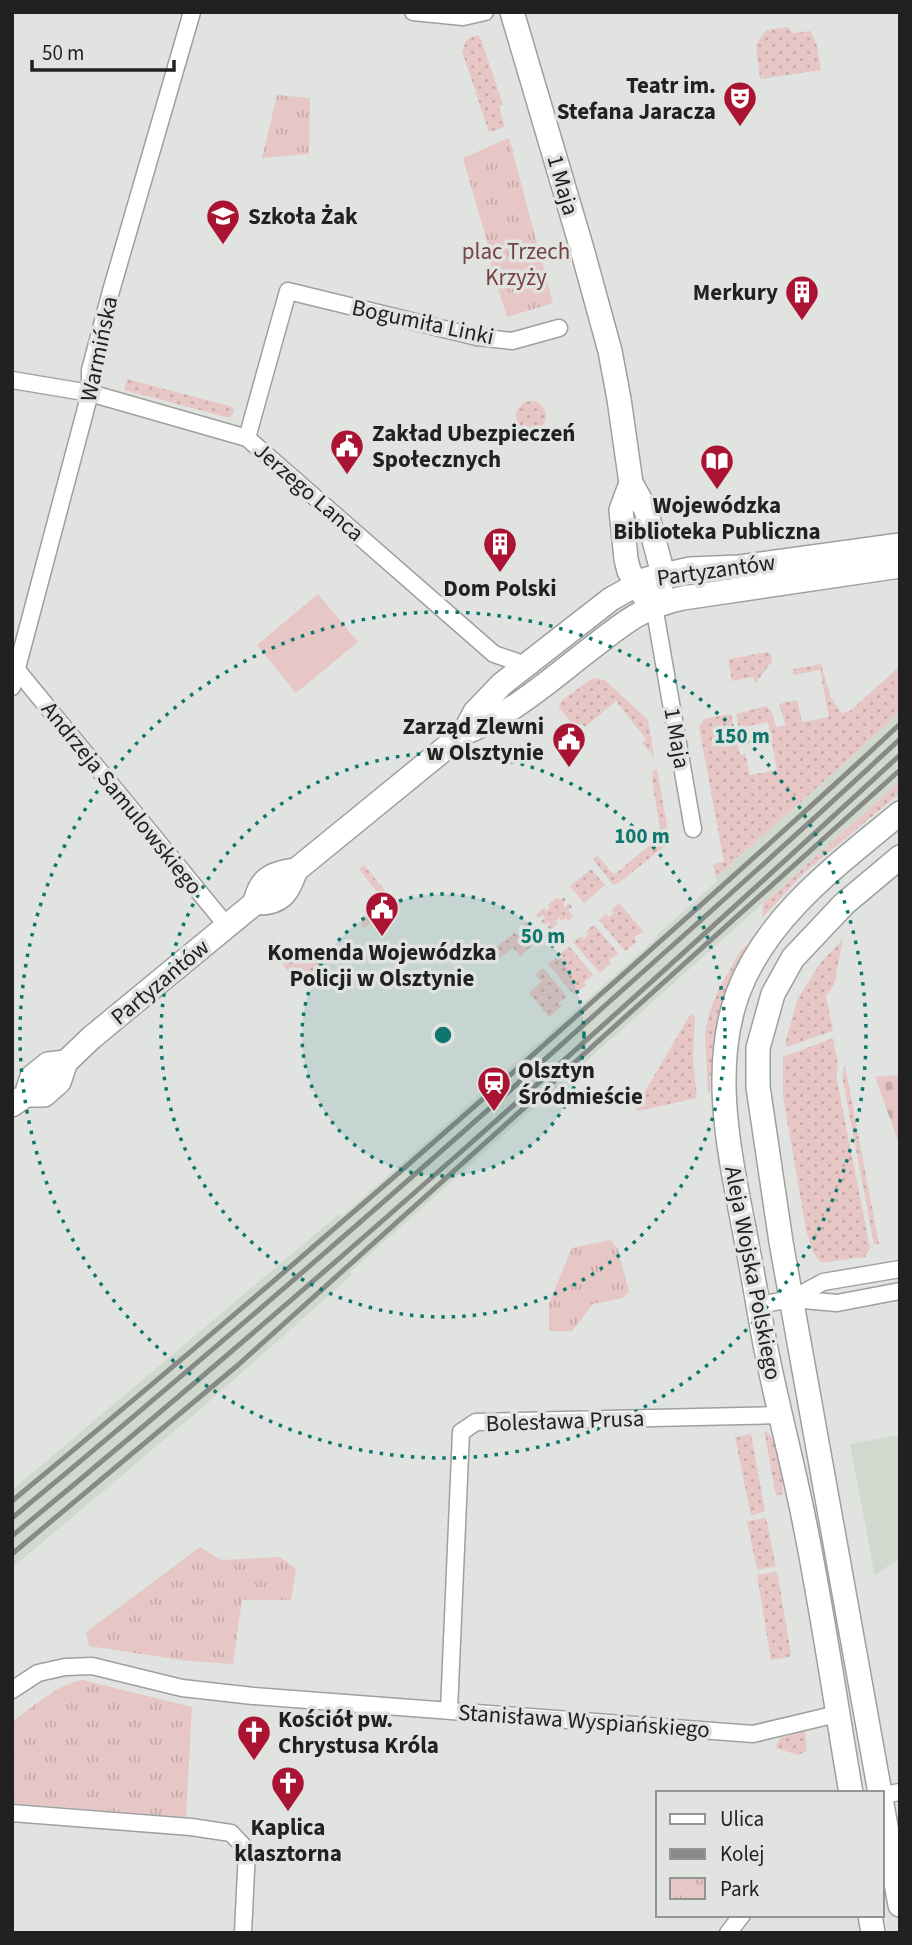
<svg xmlns="http://www.w3.org/2000/svg" width="912" height="1945" viewBox="0 0 912 1945" font-family="'Source Sans 3',sans-serif">
	<style>
		.built { fill: #d1d9cf }
		.grass { fill: url(#grass-dots) }
		.cemetery { fill: url(#cemetery-stones) }
		.park { fill: url(#park-tufts) }
		.pitch { fill: #e6c7c6 }
		.lines { fill: none; stroke-linecap: round; stroke-linejoin: round }
		.street-casing { stroke: #9ea09d; stroke-width: 19 }
		.secondary-casing { stroke: #9ea09d; stroke-width: 26 }
		.street { stroke: #fff; stroke-width: 16 }
		.secondary { stroke: #fff; stroke-width: 23 }
		.rail { stroke: #888a88; stroke-width: 5 }
		.ring { fill: none; stroke: #0f766e; stroke-width: 3.5; stroke-dasharray: 3.5 7 }
		.labels { text-anchor: middle; dominant-baseline: central; stroke-width: 7; stroke-linejoin: round; paint-order: stroke }
		.poi-label { font-size: 23px; font-weight: bold; fill: #202120; stroke: #e0e3e0; text-anchor: start }
		.street-label { font-size: 23px; fill: #202120; stroke: #e0e3e0 }
		.park-label { font-size: 23px; fill: #764243; stroke: #e0e3e0 }
		.centre { fill: #0f766e; stroke: #e0e3e0; stroke-width: 3.5 }
		.ring-label { font-size: 21px; text-anchor: middle; font-weight: bold; fill: #0f766e; stroke: #e0e3e0; stroke-width: 7; stroke-linejoin: round; paint-order: stroke }
	</style>
	<defs>
		<pattern id="grass-dots" width="8" height="8" patternUnits="userSpaceOnUse" patternTransform="scale(1.75)"><rect width="8" height="8" fill="#e6c7c6"/><path d="M2 2h.1M6 6h.1" fill="none" stroke="#c5abaa" stroke-width="1.8" stroke-linecap="round"/></pattern>
		<pattern id="cemetery-stones" width="16" height="16" patternUnits="userSpaceOnUse" patternTransform="scale(1.75)"><rect width="16" height="16" fill="#e6c7c6"/><path d="M2 7V4a2 2 0 0 1 4 0v3zM10 15v-3a2 2 0 0 1 4 0v3z" fill="#c5abaa"/></pattern>
		<pattern id="park-tufts" width="24" height="20" patternUnits="userSpaceOnUse" patternTransform="scale(1.75)"><rect width="24" height="20" fill="#e6c7c6"/><path d="M3 7l-1-3M5 7V3M7 7l1-3M15 17l-1-3M17 17v-4M19 17l1-3" fill="none" stroke="#c5abaa"/></pattern>
	</defs>
	<rect width="100%" height="100%" fill="#e0e3e0"/>
	<g class="built">
		<path d="M900,711v70l-550,491 2,3 -156,138 -184,155v-78l327,-276 2,3 317,-280 -1,-2 59,-53v-5l143,-127z"/>
		<path d="M900,1435v125l-7,2 -18,14 -25,-132z"/>
	</g>
	<g class="grass">
		<path d="M788,27l4,6 19,-2 6,15 4,24 -61,9 -4,-34 10,-15z"/>
		<path d="M478,35l3,4 22,66 -4,1 6,21 -16,5 -27,-81 5,-12z"/>
		<path d="M127,379l106,28 1,5 -4,6 -106,-28z"/>
		<circle cx="531" cy="416" r="15"/>
		<path d="M768,652l3,3 1,6 -17,23 -2,-7 -21,4 -4,-22z"/>
		<path d="M821,664l10,34 11,15 8,-2 50,-45v45l-41,39 -143,127 -3,-13 11,-2 -25,-135 5,-8 27,-5 9,41 5,-1 5,21 27,-5 -9,-48 -29,6 -3,-14 30,-8 5,5 5,16 10,-2 -7,-21 18,-4 5,22 27,-5 -9,-47 -27,5v-6z"/>
		<path d="M593,678l12,2 43,40 6,37 -12,-14 4,-4 -30,-38 -31,26 -4,-4 -5,4 -17,-19 2,-7z"/>
		<path d="M657,769l13,73 -50,40 -7,3 -20,-26 4,-4 17,20 47,-39 -9,-57 1,-8z"/>
		<path d="M900,781v12l-96,80 -42,45 1,-14z"/>
		<path d="M364,865l31,38 -31,25 -3,-4 3,-7 12,-10 2,-14 -19,-24z"/>
		<path d="M591,869l14,16 -21,18 -14,-17z"/>
		<path d="M557,897l3,3 4,-3 2,3 -3,4 2,3 4,-4 3,4 -4,3 5,6 -5,5 -2,-3 -4,3 -4,-3 -3,3 3,3 -9,7 -2,-3 3,-4 -2,-2 -4,3 -3,-4 4,-3 -2,-3 -5,3 -2,-3 8,-7 2,3 4,-3 -2,-3z"/>
		<path d="M619,903l24,28 -9,7 3,4 -12,9 -26,-31 7,-6 3,3 5,-4 -3,-3z"/>
		<path d="M527,922l13,17 -20,17 -7,-8 -13,10 -7,-8 21,-17 3,2 4,-4 -2,-2z"/>
		<path d="M594,925l24,28 -9,7 2,3 -11,10 -27,-31 8,-6 3,3 4,-4 -2,-4z"/>
		<path d="M843,939l-9,46 -8,11 7,35 -46,16 -2,-4 13,-45 23,-36z"/>
		<path d="M273,940l15,19 22,2 7,-6 11,4 -30,24 -31,-38z"/>
		<path d="M749,943c-27,44 -37,94 -39,146l-2,6 -3,-63 5,-21 8,-21 23,-40z"/>
		<path d="M569,946l24,29 -9,7 2,3 -12,10 -26,-31 8,-6 3,2 4,-3 -2,-4z"/>
		<path d="M543,968l24,28 -8,7 3,3 -13,11 -20,-24 12,-11 -6,-7z"/>
		<path d="M691,1013l4,4 -2,43 4,38 -59,13 -3,-2 5,-9z"/>
		<path d="M833,1038l5,27 -2,10 34,173 -5,9 -38,5h-6l-8,-10 -7,-22 -23,-134v-39z"/>
		<path d="M845,1065l34,179h-5l-32,-168z"/>
		<path d="M764,1430c16,9 18,47 19,64l-7,2z"/>
		<path d="M751,1434l14,77 -14,5 -16,-79z"/>
		<path d="M766,1518l10,48 -19,4 -10,-49z"/>
		<path d="M775,1572l3,4 13,78 -2,3 -18,3 -14,-85z"/>
		<path d="M805,1731l2,20 -9,4 -23,-7 5,-10z"/>
	</g>
	<path class="cemetery" d="M900,1075v71l-25,-69z"/>
	<g class="park">
		<path d="M277,95l33,3 -1,56 -47,4z"/>
		<path d="M509,138l44,165 -46,14 -21,-68 2,-4 -25,-87z"/>
		<path d="M610,1240l7,7 12,44 -6,7 -30,6 -21,27h-23v-28l23,-55z"/>
		<path d="M200,1547l21,13 59,-3 16,12 -5,31h-49l-9,64 -45,-3 -99,-15 -3,-14z"/>
		<path d="M82,1680l110,27 -6,110 -174,-14v-81c22,-16 43,-36 70,-42z"/>
	</g>
	<path class="pitch" d="M318,594l40,48 -62,51 -39,-48z"/>
	<g class="lines">
		<g class="street-casing">
			<g id="street">
				<path d="M413,12l50,5 22,-5"/>
				<path d="M12,380l78,13 157,45 247,216 32,11"/>
				<path d="M247,438l41,-147 189,46 35,4 47,-13"/>
				<path d="M654,606l39,223"/>
				<path d="M17,670l210,256"/>
				<path d="M12,687l78,-294v-23l21,-79 81,-279"/>
				<path d="M792,1299l31,-17 77,-13"/>
				<path d="M758,1305l34,-6 45,4 63,-12"/>
				<path d="M12,1690l26,-17 27,-6 27,-1 90,22 71,8 500,38 84,-20"/>
				<path d="M449,1710l12,-278 15,-10 305,-7"/>
				<path d="M882,1795l18,-3"/>
				<path d="M12,1813l179,14 40,6 16,17 -4,83"/>
				<path d="M728,1933l14,-18"/>
			</g>
		</g>
		<g class="secondary-casing">
			<g id="secondary">
				<path d="M512,12l70,237 28,102 9,48 12,84 15,27 17,64 -4,23 -5,9"/>
				<path d="M631,483l-10,27 5,49 3,12 15,25"/>
				<path d="M464,733l11,-21 27,-28 109,-85 36,-20 43,-10 50,-2 160,-22"/>
				<path d="M255,903c5,-25 17,-30 41,-33"/>
				<path d="M26,1095h18l8,-7 7,-6 7,-20 25,-24 164,-135c27,1 32,-10 41,-33l168,-137c47,-18 86,-53 125,-83 32,-25 54,-44 94,-52l217,-32"/>
				<path d="M12,1105l14,-10 6,-18 16,-13 18,-2"/>
				<path d="M851,1793c-16,-93 -29,-186 -48,-278 -11,-54 -25,-107 -36,-161 -7,-34 -12,-70 -19,-104 -15,-83 -40,-175 -10,-257 29,-78 101,-129 162,-180"/>
				<path d="M880,1793l-99,-551 -23,-155v-39l15,-54 20,-36 51,-54 56,-47"/>
				<path d="M882,1804l18,101"/>
				<path d="M870,1915l3,18"/>
			</g>
		</g>
		<use href="#street" class="street"/>
		<use href="#secondary" class="secondary"/>
		<g class="rail">
			<path d="M12,1501c200,-165 396,-334 589,-507 100,-89 201,-178 299,-270"/>
			<path d="M12,1518c203,-168 401,-340 597,-516 98,-87 195,-173 291,-263"/>
			<path d="M12,1536c304,-251 598,-514 888,-781"/>
			<path d="M12,1554l226,-189 662,-595"/>
		</g>
	</g>
	<circle cx="443" cy="1035" r="141" fill="#0f766e" fill-opacity=".12"/>
	<g class="ring">
		<circle cx="443" cy="1035" r="141"/>
		<circle cx="443" cy="1035" r="282"/>
		<circle cx="443" cy="1035" r="423"/>
	</g>
	<defs>
		<g id="theatre-pin" transform="scale(1.75)"><path d="M0 17L-7.5 6A9.5 9.5 0 1 1 7.5 6Z" fill="#aa1331" stroke="#e0e3e0"/><path d="M-5-5.5Q0-4 5-5.5V0Q5 5 0 6Q-5 5-5 0ZM-3.3-2.5H-1v1.5H-3.3ZM1-2.5H3.3v1.5H1ZM-2.8 1Q0 5.5 2.8 1Z" fill="#fff"/></g>
		<g id="school-pin" transform="scale(1.75)"><path d="M0 17L-7.5 6A9.5 9.5 0 1 1 7.5 6Z" fill="#aa1331" stroke="#e0e3e0"/><path d="M0-5L7-2L0 1L-7-2ZM-4 1L0 2.5L4 1V4Q0 6-4 4Z" fill="#fff"/></g>
		<g id="building-pin" transform="scale(1.75)"><path d="M0 17L-7.5 6A9.5 9.5 0 1 1 7.5 6Z" fill="#aa1331" stroke="#e0e3e0"/><path d="M-4-6H4V6H1V3H-1V6H-4ZM-2.5-4.3h1.7v1.8h-1.7ZM.8-4.3h1.7v1.8H.8ZM-2.5-1h1.7V.8h-1.7ZM.8-1h1.7V.8H.8Z" fill="#fff"/></g>
		<g id="civic-pin" transform="scale(1.75)"><path d="M0 17L-7.5 6A9.5 9.5 0 1 1 7.5 6Z" fill="#aa1331" stroke="#e0e3e0"/><path d="M-.6-6.5H3V-4.5H.6V-3L4-1V1h2V6H-6V1h2V-1L-.6-3ZM-1.2 2.5V6h2.4V2.5Z" fill="#fff"/></g>
		<g id="library-pin" transform="scale(1.75)"><path d="M0 17L-7.5 6A9.5 9.5 0 1 1 7.5 6Z" fill="#aa1331" stroke="#e0e3e0"/><path d="M-6-4Q-3-5.5-.7-3.5V5Q-3 3-6 4ZM6-4Q3-5.5 .7-3.5V5Q3 3 6 4Z" fill="#fff"/></g>
		<g id="station-pin" transform="scale(1.75)"><path d="M0 17L-7.5 6A9.5 9.5 0 1 1 7.5 6Z" fill="#aa1331" stroke="#e0e3e0"/><path d="M-3-6H3Q5-6 5-4V2Q5 4 3 4L4.5 6H3L1.5 4h-3L-3 6H-4.5L-3 4Q-5 4-5 2V-4Q-5-6-3-6ZM-3.5-4v3h7v-3ZM-3.5 1v1.5H-2V1ZM2 1v1.5H3.5V1Z" fill="#fff"/></g>
		<g id="church-pin" transform="scale(1.75)"><path d="M0 17L-7.5 6A9.5 9.5 0 1 1 7.5 6Z" fill="#aa1331" stroke="#e0e3e0"/><path d="M-1.2-6h2.4v3.5h3.3v2.4h-3.3V6h-2.4V-.1h-3.3v-2.4h3.3Z" fill="#fff"/></g>
	</defs>
	<g fill-rule="evenodd">
		<use href="#theatre-pin" x="740" y="98"/>
		<use href="#school-pin" x="223" y="216"/>
		<use href="#building-pin" x="802" y="292"/>
		<use href="#civic-pin" x="347" y="446"/>
		<use href="#library-pin" x="717" y="461"/>
		<use href="#building-pin" x="500" y="544"/>
		<use href="#civic-pin" x="569" y="739"/>
		<use href="#civic-pin" x="382" y="908"/>
		<use href="#station-pin" x="494" y="1083"/>
		<use href="#church-pin" x="254" y="1732"/>
		<use href="#church-pin" x="288" y="1783"/>
	</g>
	<g class="labels">
		<g class="poi-label">
			<text x="716" y="85" text-anchor="end">Teatr im.<tspan x="716" dy="26">Stefana Jaracza</tspan></text>
			<text x="248" y="216">Szkoła Żak</text>
			<text x="778" y="292" text-anchor="end">Merkury</text>
			<text x="372" y="433">Zakład Ubezpieczeń<tspan x="372" dy="26">Społecznych</tspan></text>
			<text x="717" y="505" text-anchor="middle">Wojewódzka<tspan x="717" dy="26">Biblioteka Publiczna</tspan></text>
			<text x="500" y="588" text-anchor="middle">Dom Polski</text>
			<text x="544" y="726" text-anchor="end">Zarząd Zlewni<tspan x="544" dy="26">w Olsztynie</tspan></text>
			<text x="382" y="952" text-anchor="middle">Komenda Wojewódzka<tspan x="382" dy="26">Policji w Olsztynie</tspan></text>
			<text x="518" y="1070">Olsztyn<tspan x="518" dy="26">Śródmieście</tspan></text>
			<text x="278" y="1719">Kościół pw.<tspan x="278" dy="26">Chrystusa Króla</tspan></text>
			<text x="288" y="1827" text-anchor="middle">Kaplica<tspan x="288" dy="26">klasztorna</tspan></text>
		</g>
		<g class="street-label">
			<text transform="translate(563 185) rotate(74)">1 Maja</text>
			<text transform="translate(423 322) rotate(12)">Bogumiła Linki</text>
			<text transform="translate(99 349) rotate(-78)">Warmińska</text>
			<text transform="translate(309 492) rotate(41)">Jerzego Lanca</text>
			<text transform="translate(716 570) rotate(-8)">Partyzantów</text>
			<text transform="translate(677 738) rotate(80)">1 Maja</text>
			<text transform="translate(122 798) rotate(51)">Andrzeja Samulowskiego</text>
			<text transform="translate(160 982) rotate(-40)">Partyzantów</text>
			<text transform="translate(753 1273) rotate(79)">Aleja Wojska Polskiego</text>
			<text transform="translate(565 1421) rotate(-2)">Bolesława Prusa</text>
			<text transform="translate(584 1721) rotate(4)">Stanisława Wyspiańskiego</text>
		</g>
		<g class="park-label">
			<text x="516" y="251">plac Trzech<tspan x="516" dy="26">Krzyży</tspan></text>
		</g>
	</g>
	<circle cx="443" cy="1035" r="10" class="centre"/>
	<g class="ring-label">
		<text x="742" y="743">150 m</text>
		<text x="642" y="843">100 m</text>
		<text x="543" y="943">50 m</text>
	</g>
	<rect width="912" height="1945" fill="none" stroke="#202120" stroke-width="28"/>
	<rect x="656" y="1791" width="228" height="126" fill="#e0e3e0" stroke="#939593" stroke-width="2"/>
	<rect x="670" y="1814" width="35" height="10" fill="#ffffff" stroke="#939593" stroke-width="2"/>
	<text x="720" y="1826" font-size="21" fill="#202120">Ulica</text>
	<rect x="670" y="1849" width="35" height="10" fill="#888a88" stroke="#939593" stroke-width="2"/>
	<text x="720" y="1861" font-size="21" fill="#202120">Kolej</text>
	<rect x="670" y="1878" width="35" height="21" fill="url(#park-tufts)" stroke="#939593" stroke-width="2"/>
	<text x="720" y="1896" font-size="21" fill="#202120">Park</text>
	<path d="M32 60v10h142v-10" fill="none" stroke="#202120" stroke-width="3.5"/>
	<text x="42" y="60" font-size="21" fill="#202120" stroke="#e0e3e0" stroke-width="5" paint-order="stroke">50 m</text>
</svg>
